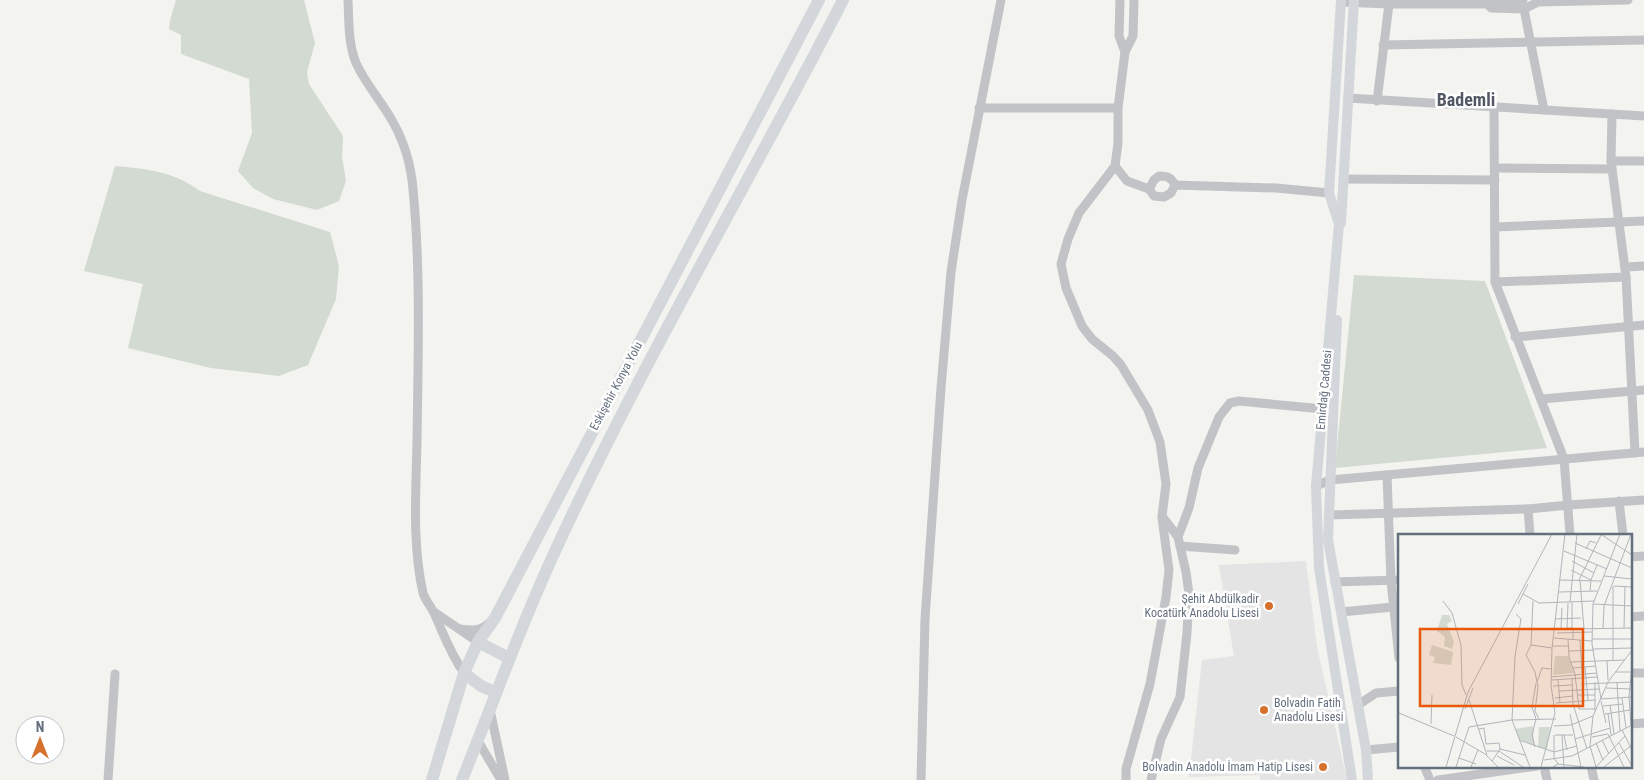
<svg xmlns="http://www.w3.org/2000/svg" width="1644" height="780" viewBox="0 0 1644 780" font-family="'Roboto Condensed',sans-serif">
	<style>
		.built { fill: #e3e4e3 }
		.green { fill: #d3dad1 }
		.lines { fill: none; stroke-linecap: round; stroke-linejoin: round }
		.minor { stroke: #c1c3c7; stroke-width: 9 }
		.major { stroke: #d3d6db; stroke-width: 10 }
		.highway { stroke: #d3d6db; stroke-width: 12 }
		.poi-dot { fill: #d6702d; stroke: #fff; stroke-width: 2 }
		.labels { text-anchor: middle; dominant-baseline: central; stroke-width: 5; stroke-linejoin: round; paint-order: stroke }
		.street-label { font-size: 12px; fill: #646f7e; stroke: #fff }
		.poi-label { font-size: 12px; fill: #646f7e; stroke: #fff; text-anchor: end }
		.district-label { font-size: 18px; font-weight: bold; fill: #525964; stroke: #fff }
		.inset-road { fill: none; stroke: #b1b6bb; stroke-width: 1 }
		.view { fill: #e8590c; fill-opacity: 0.15; stroke: #e8590c; stroke-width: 2.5 }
		.inset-edge { fill: none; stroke: #646f7e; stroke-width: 2.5 }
	</style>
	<rect width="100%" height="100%" fill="#f3f3ef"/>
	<path class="built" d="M1306,561l11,86 30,133h-87v-5l-71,2 13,-117 32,-4 -15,-91z"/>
	<g class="green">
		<path d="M176,0h128l11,43 -8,29 2,12 34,52 -1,21 4,24 -7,20 -22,9 -44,-11 -20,-11 -15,-17 14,-38 -3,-54 -68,-25v-19l-12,-6 1,-9z"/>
		<path d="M115,166c32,3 58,5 85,25l130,41 9,34 -3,33 -28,66 -29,11 -68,-8 -83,-20 15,-64 -59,-13z"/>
		<path d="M1354,275l131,6 62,167 -212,20z"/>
	</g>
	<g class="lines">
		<g class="minor">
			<path d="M348,0c1,21 0,43 8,63 10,22 27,40 38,61 11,20 17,42 19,65 8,84 5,169 4,253 -1,50 -5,102 6,151 2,7 8,13 11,20 10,22 16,40 30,60"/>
			<path d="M1120,0l-1,36 6,16"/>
			<path d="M1134,0l-1,36 -8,16 -7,56v35l-3,23 -36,47 -11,26 -7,25 5,24 16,38 10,13 21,17 8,9 27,45 12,32 6,42 -4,32 16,21 8,35 3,22 -2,39 -7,64 -19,42 -10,41"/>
			<path d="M1341,2l48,2h99l6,-3 29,-1"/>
			<path d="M1488,4l3,4 33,1"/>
			<path d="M1383,45l261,-5"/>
			<path d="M1348,98l296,18"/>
			<path d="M1377,101l12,-97"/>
			<path d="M1494,107l1,175 69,177 6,76"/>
			<path d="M979,108h139"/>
			<path d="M1544,110l-20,-101 14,-7 90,-2"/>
			<path d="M1612,114l-1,47 15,116 9,176"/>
			<path d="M1611,161h33"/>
			<path d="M1115,166l12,15 22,8 5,7 10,1 7,-4 4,-8 101,3 53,5"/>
			<path d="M1495,168l117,1"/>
			<path d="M1343,179l152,1"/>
			<path d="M1149,189l5,-9 5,-4c8,0 12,1 16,9"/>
			<path d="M1495,227l149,-6"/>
			<path d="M1625,267l19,-1"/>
			<path d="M1495,282l131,-5"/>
			<path d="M1515,337l129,-12"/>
			<path d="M1542,399l102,-9"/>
			<path d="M1387,475l4,106 8,77"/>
			<path d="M1316,486l14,-6 314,-28"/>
			<path d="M1619,501l4,34"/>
			<path d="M1528,509l2,26"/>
			<path d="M1329,515l199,-6 41,-4 75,-5"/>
			<path d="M1178,537l11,-29 9,-40 21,-51 11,-14 9,-2 84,8"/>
			<path d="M1180,546l55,4"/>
			<path d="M1630,557l14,-1"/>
			<path d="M1335,582l64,-2"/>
			<path d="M434,612l44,30"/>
			<path d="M1341,612l52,-5"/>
			<path d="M1630,617l14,-1"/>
			<path d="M460,629c12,2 20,2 29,-6"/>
			<path d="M1630,673h14"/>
			<path d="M1358,705l18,-12 23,-2"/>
			<path d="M490,710l15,70"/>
			<path d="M1630,724l14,-1"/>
			<path d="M478,741l23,39"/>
			<path d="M1366,750l33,-3"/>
			<path d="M1424,766l6,14"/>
			<path d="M1544,766l3,14"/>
			<path d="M1591,766l3,14"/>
			<path d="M108,780l7,-106"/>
			<path d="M921,780l4,-161 16,-231 10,-116 11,-72 39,-200"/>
			<path d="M1126,780v-11l24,-85 16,-87 3,-27 -7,-52"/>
			<path d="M1438,780l99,-14"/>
		</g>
		<g class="major">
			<path d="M1341,0l-12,193 10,31 -23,262 3,82 33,212"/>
			<path d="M1341,223l13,-223"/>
			<path d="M1337,320l-9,220 38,210 2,30"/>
		</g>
		<g class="highway">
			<path d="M478,642l31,16"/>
			<path d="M464,673l17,13 14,6"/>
			<path d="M432,780l32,-107 14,-31 17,-24 324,-618"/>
			<path d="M462,780c33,-82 63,-166 101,-246 85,-182 188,-355 280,-534"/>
		</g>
	</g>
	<g class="poi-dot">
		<circle cx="1269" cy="606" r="5"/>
		<circle cx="1264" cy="710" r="5"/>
		<circle cx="1323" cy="767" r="5"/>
	</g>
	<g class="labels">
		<g class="street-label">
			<text transform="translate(616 386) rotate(-62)">Eskişehir Konya Yolu</text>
			<text transform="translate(1324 390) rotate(-85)">Emirdağ Caddesi</text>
		</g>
		<g class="poi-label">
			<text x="1259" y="599">Şehit Abdülkadir<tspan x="1259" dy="14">Kocatürk Anadolu Lisesi</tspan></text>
			<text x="1274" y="703" text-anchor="start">Bolvadin Fatih<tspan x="1274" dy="14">Anadolu Lisesi</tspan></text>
			<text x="1313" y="767">Bolvadin Anadolu İmam Hatip Lisesi</text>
		</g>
		<g class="district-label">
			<text x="1466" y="99">Bademli</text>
		</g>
	</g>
	<g transform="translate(1398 534)">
		<rect width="234" height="234" fill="#f3f3ef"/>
		<path d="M44,81h7l3,6 -5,3 7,18 -2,7 -8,-3 1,-9 -8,-6zM34,111l21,7 -2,13 -18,-2 2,-6 -6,-2zM157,122h13l6,17 -21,2zM135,192l1,19 -15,-6 -4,-10zM141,193h12l-4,22 -9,-2z" fill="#d3dad1"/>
		<path class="inset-road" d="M222,0l-27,70 -1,40 9,55 31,-2M204,1l30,20M177,9l57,25M188,15l4,-8 6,2M166,17l43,18M174,27l22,12M173,36l20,10 -1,11M206,42l28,3M161,46l42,1M181,46l22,-45M182,46l4,49M193,46l6,-15M215,52v74M216,52l18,1M161,58l38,-1M125,60l16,9 55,-2M45,67l9,12 9,32 1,40 4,10M135,67l-2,44 -5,10 9,17 3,15 -3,24 4,8M172,68l7,-68M120,70l10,-20M195,70l39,2M118,80l5,5 -6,37 -3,64 18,47M157,85l26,-1M205,94l1,-22 27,-72M226,94l1,-42M157,95l17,-1v-26M163,95l1,-21M169,95l1,-26M159,99l35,-1M156,104l38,3M170,105l1,18 6,17 4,35h16M194,105h40M175,106v-11l59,-1M182,106l2,33M133,111l21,3M155,112h16M195,115l39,-1M171,117l25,-1M209,126l1,20M173,128l54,-2M187,133l3,33M175,134l23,-2M217,138h17M153,143l46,-4M174,145l1,25 14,45M154,146l45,-3M160,146l2,23M139,148l5,-14 9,1M219,149l3,48M183,150l51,-2M155,152l19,-1M208,154l26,1M161,157l40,-2M179,161h18M157,164l18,-2M224,164l4,30M71,166l18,55M203,167l5,22M158,169l39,-3M212,171l4,29M205,172l20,-2M67,175l8,-21M197,177v-29M1,179l55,23M210,179l3,22M172,180l11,53M207,180l25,-4M33,190l1,-29M233,191l-2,-28 3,-32M156,192l17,-1 22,-9M81,195l5,-1 2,16 13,-1 1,6 -8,12M224,196l10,20M156,201v23l4,6M157,201h18M164,201l2,32M166,201l3,15M58,203l29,17 13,13M194,203l16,-3 16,33M177,205l35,-11M121,206l35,12 23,-6M204,206l7,14M198,209l7,17M221,209l13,23M137,213l-3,-12 4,-16 -4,-12 4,-24M102,215l25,6M89,217h12l24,16M99,222l17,9M61,224l17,6M146,226l28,-4 60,-31M48,233l22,-75 84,-158M58,233l13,-40 43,-7 44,-1M73,233l7,-17M143,233l14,-54 -4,-28 1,-37 13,-114M155,233l5,-3 26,3M198,233l-6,-21 3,-30 15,-34 24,-32M198,233l29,-31M206,233l28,-22"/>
		<path class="view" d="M22,95h163v77h-163z"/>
		<rect width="234" height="234" class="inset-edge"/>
	</g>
	<g transform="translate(40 740)"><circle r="24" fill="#ffffff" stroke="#c1c5cb"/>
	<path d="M0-4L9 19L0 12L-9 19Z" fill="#d6702d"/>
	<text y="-8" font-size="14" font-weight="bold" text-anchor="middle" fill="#646f7e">N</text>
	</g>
</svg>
